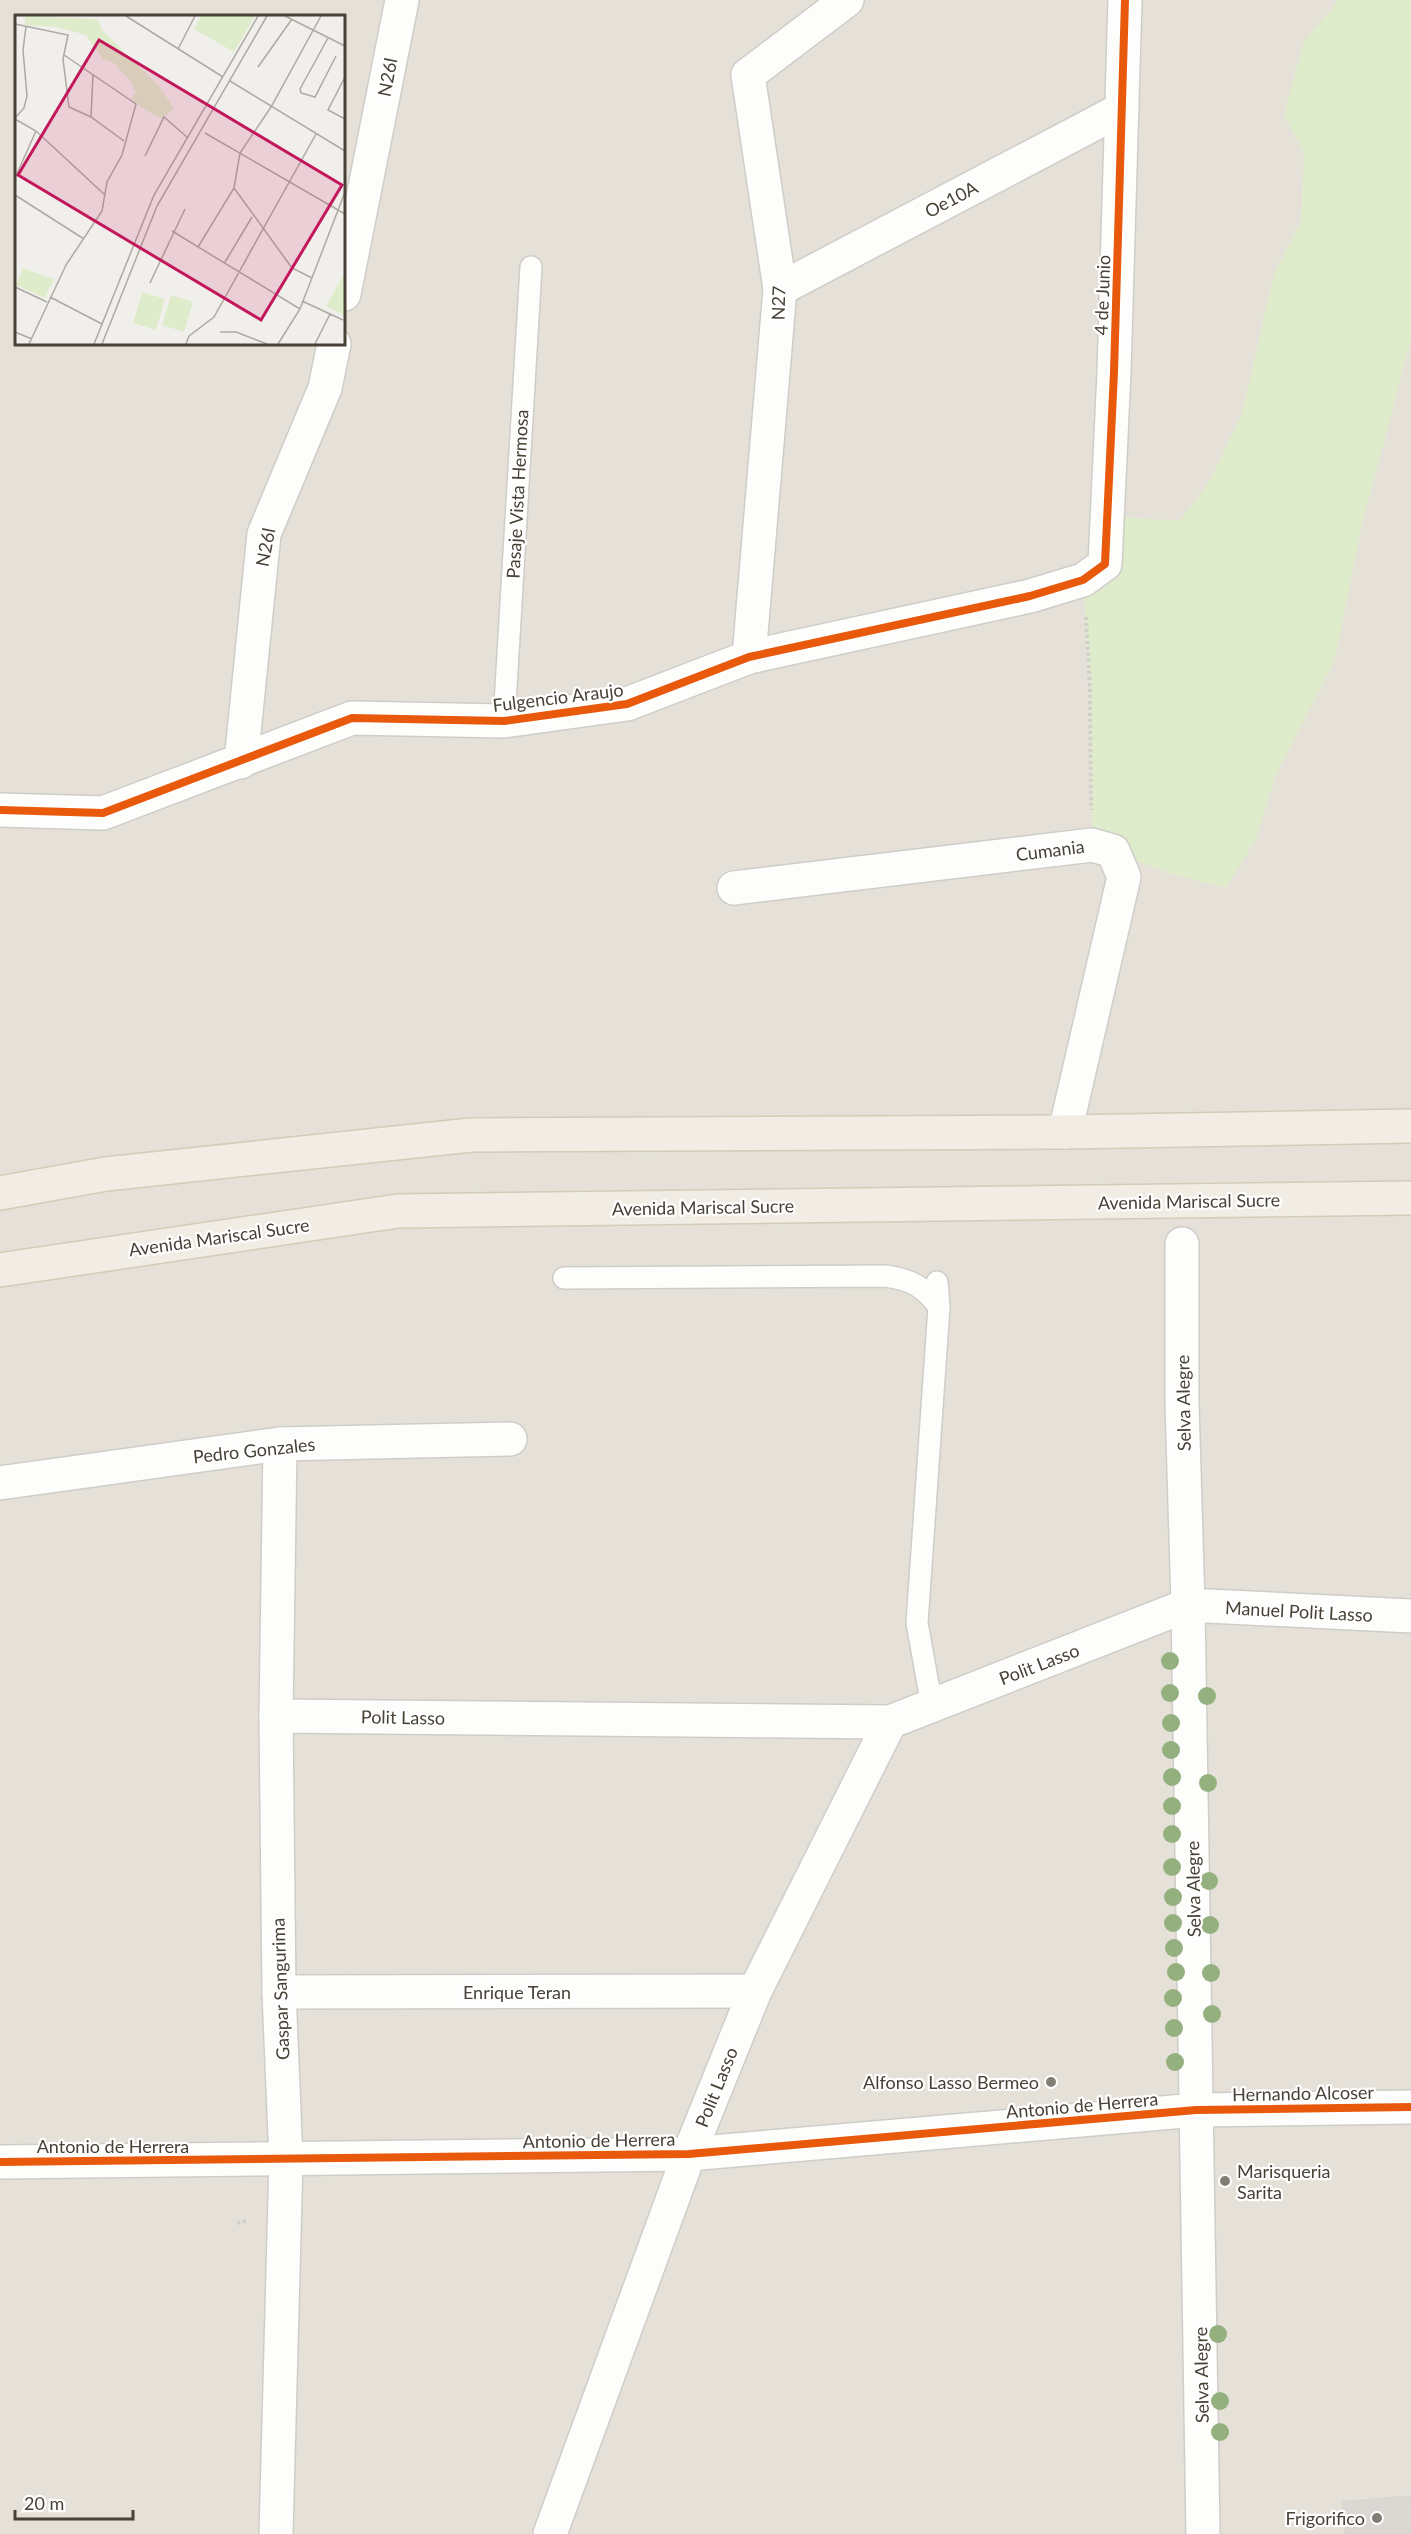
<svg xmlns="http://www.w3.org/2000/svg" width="1411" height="2534" viewBox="0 0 1411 2534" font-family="Lato,sans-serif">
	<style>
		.residential { fill: #e5e1d8; fill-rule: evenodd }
		.green { fill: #dfeccb }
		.building { fill: #dbd8d3; stroke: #d9d6d1; stroke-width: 1.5 }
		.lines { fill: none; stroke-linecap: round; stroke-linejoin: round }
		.lane-casing { stroke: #cfcdc8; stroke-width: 24 }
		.street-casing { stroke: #cfcdc8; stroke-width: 36 }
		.primary-casing { stroke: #d4cbb8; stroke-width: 36 }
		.path { stroke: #d2cfcb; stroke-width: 4; stroke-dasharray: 3 3; stroke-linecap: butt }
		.lane { stroke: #fdfdfc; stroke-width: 21 }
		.street { stroke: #fdfdfc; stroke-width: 33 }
		.primary { stroke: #f1ede4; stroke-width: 33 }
		.cycleway-casing { stroke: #fff; stroke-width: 11 }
		.cycleway { stroke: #e8590c; stroke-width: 8 }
		.tree { fill: #95b07f }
		.poi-dot { fill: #837e75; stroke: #fff; stroke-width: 2 }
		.labels { text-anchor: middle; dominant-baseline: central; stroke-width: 4.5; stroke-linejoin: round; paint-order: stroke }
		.street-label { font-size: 18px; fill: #484136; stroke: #fff }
		.poi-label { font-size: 18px; fill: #484136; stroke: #fff; text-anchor: end }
		.inset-road { fill: none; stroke: #ada9a3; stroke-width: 1.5 }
		.view { fill: #c2185b; fill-opacity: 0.15; stroke: #c2185b; stroke-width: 3 }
		.inset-edge { fill: none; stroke: #484136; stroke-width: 3 }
	</style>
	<rect width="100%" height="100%" fill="#f1efeb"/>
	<path class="residential" d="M0,0h1411v2534h-1411zM16,16h328v328h-328z"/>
	<path class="green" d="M1339,0h72v339l-49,186 -27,135 -60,117 -19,62 -30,49 -51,-13 -83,-30 -2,-158 -7,-107 24,-64 73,5 29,-39 33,-69 32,-139 27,-53 3,-68 -20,-38 20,-74z"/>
	<path class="building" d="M1411,2496v38h-66l-3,-32z"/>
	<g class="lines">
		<g class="lane-casing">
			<g id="lane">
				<path d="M504,721l27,-454"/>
				<path d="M564,1278l322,-2c26,4 37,10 53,31"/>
				<path d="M932,1706l-15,-83 22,-316 -2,-25"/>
			</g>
		</g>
		<g class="street-casing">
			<g id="street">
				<path d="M780,289l342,-180"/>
				<path d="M344,294l58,-294"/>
				<path d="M749,657l31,-368 -32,-214 99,-75"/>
				<path d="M241,762l23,-228 61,-146 9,-44"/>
				<path d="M0,810l103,3 249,-95 152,3 123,-17 122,-47 281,-61 53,-16 22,-16 9,-192 11,-372"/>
				<path d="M734,888l358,-43 21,6 11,26 -59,255"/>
				<path d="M1182,1244v159l6,202 15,929"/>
				<path d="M0,1483l280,-39 230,-5"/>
				<path d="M276,1716l614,6 298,-117 223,11"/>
				<path d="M279,1992l476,-1"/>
				<path d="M0,2162l689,-8 507,-44 215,-3"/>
				<path d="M276,2534l10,-374 -7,-168 -3,-276 4,-272"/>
				<path d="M550,2534l139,-380 66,-163 135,-269"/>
			</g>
		</g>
		<g class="primary-casing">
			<g id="primary">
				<path d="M0,1193l106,-19 365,-39 594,-3 346,-6"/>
				<path d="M0,1270l398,-59 1013,-13"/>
			</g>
		</g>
		<g class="path">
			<path d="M1086,617l4,70 1,123"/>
			<path d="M237,2223l10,-2"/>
		</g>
		<use href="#lane" class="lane"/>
		<use href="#street" class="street"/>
		<use href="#primary" class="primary"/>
		<g class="cycleway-casing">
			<g id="cycleway">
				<path d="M0,810l103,3 249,-95 152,3 123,-17 122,-47 281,-61 53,-16 22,-16 9,-192 11,-372"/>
				<path d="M0,2162l689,-8 507,-44 215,-3"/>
			</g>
		</g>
		<use href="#cycleway" class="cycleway"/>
	</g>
	<g class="tree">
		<circle cx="1170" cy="1661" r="9"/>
		<circle cx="1170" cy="1693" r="9"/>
		<circle cx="1207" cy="1696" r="9"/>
		<circle cx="1171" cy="1723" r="9"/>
		<circle cx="1171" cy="1750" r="9"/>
		<circle cx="1172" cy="1777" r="9"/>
		<circle cx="1208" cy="1783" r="9"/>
		<circle cx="1172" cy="1806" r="9"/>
		<circle cx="1172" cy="1834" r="9"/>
		<circle cx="1172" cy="1867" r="9"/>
		<circle cx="1209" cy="1881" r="9"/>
		<circle cx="1173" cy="1897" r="9"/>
		<circle cx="1173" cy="1923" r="9"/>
		<circle cx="1210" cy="1925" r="9"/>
		<circle cx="1174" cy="1948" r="9"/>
		<circle cx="1176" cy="1972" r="9"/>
		<circle cx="1211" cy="1973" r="9"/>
		<circle cx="1173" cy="1998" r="9"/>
		<circle cx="1212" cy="2014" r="9"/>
		<circle cx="1174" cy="2028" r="9"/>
		<circle cx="1175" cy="2062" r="9"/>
		<circle cx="1218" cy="2334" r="9"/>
		<circle cx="1220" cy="2401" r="9"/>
		<circle cx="1220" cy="2432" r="9"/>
	</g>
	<g class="poi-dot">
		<circle cx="1051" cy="2082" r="6"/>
		<circle cx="1225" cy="2181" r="6"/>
		<circle cx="1377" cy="2518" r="6"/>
	</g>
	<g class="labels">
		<g class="street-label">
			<text transform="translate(387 77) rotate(-79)">N26l</text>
			<text transform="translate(951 199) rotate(-28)">Oe10A</text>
			<text transform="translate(1102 295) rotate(-88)">4 de Junio</text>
			<text transform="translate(778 303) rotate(-88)">N27</text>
			<text transform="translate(517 494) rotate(-87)">Pasaje Vista Hermosa</text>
			<text transform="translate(265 547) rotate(-79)">N26l</text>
			<text transform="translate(558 697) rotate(-7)">Fulgencio Araujo</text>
			<text transform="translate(1050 850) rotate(-7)">Cumania</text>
			<text transform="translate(1189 1201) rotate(-1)">Avenida Mariscal Sucre</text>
			<text transform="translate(703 1207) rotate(-1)">Avenida Mariscal Sucre</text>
			<text transform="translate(219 1237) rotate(-8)">Avenida Mariscal Sucre</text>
			<text transform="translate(1183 1403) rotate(-91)">Selva Alegre</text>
			<text transform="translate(254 1450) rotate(-6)">Pedro Gonzales</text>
			<text transform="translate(1299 1611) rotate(3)">Manuel Polit Lasso</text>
			<text transform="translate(1039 1664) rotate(-21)">Polit Lasso</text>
			<text transform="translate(403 1717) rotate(1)">Polit Lasso</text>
			<text transform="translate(1193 1889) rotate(-91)">Selva Alegre</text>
			<text transform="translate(280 1989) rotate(-92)">Gaspar Sangurima</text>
			<text x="517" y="1992">Enrique Teran</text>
			<text transform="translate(716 2087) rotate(-68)">Polit Lasso</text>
			<text transform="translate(1303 2093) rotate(-1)">Hernando Alcoser</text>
			<text transform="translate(1082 2105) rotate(-5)">Antonio de Herrera</text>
			<text transform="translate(599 2140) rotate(-1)">Antonio de Herrera</text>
			<text x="113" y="2146">Antonio de Herrera</text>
			<text transform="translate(1201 2375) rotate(-91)">Selva Alegre</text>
		</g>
		<g class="poi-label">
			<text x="1039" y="2082">Alfonso Lasso Bermeo</text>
			<text x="1237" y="2171" text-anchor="start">Marisqueria<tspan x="1237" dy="21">Sarita</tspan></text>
			<text x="1365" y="2518">Frigorifico</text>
		</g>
	</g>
	<g transform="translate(15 15)">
		<rect width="330" height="330" fill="#f1efeb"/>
		<path d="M10,1l72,3 6,12 55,54 16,23 -12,11 -26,-15 -5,-6 5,-6 -7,-12 -15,-17 -11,-4 -17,-24 -30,-8 -31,-2zM186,1h54l-21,36 -40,-23zM8,253l31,11 -9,19 -29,-13zM330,257v44l-19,-10zM127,277l23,7 -9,31 -23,-7zM156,280l22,7 -9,30 -22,-7z" fill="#dfeccb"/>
		<path class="inset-road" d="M111,1l97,61M270,1l60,30M0,9l53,11 -5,24 6,48 22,10 33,24M313,23l-28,51 1,4 14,4 21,-41M163,34l17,-33M243,52l34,-48M330,62l-17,33 17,9M215,66l115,70M76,102l2,-43M0,103l9,-10 3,-12 -4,-46 3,-23M0,104l21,12 69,64M190,118l140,81M130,141l19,-39 24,21M0,163l21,-47M219,173l58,80 20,10M0,180l69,44M157,216l128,78M183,232l36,-59 6,-35 31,-46 50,-91M210,247l27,-45M135,268l35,-74M0,272l32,15M35,282l52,27M287,286l41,19M0,317l17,7M205,317h16l31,12M14,329l37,-79 36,-54 5,-29 15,-27 14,-51 -72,-49M79,329l60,-149 104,-179M87,329l55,-138 110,-190M171,329l3,-8 25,-19 102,-183M263,329l22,-35 45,-117M300,329l15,-30"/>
		<path class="view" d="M84,25l243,145 -81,135 -243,-145z"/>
		<rect width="330" height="330" class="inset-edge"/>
	</g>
	<path d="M15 2510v9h118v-9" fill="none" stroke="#484136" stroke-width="3"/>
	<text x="24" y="2510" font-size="18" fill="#484136" stroke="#ffffff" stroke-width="4.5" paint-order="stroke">20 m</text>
</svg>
